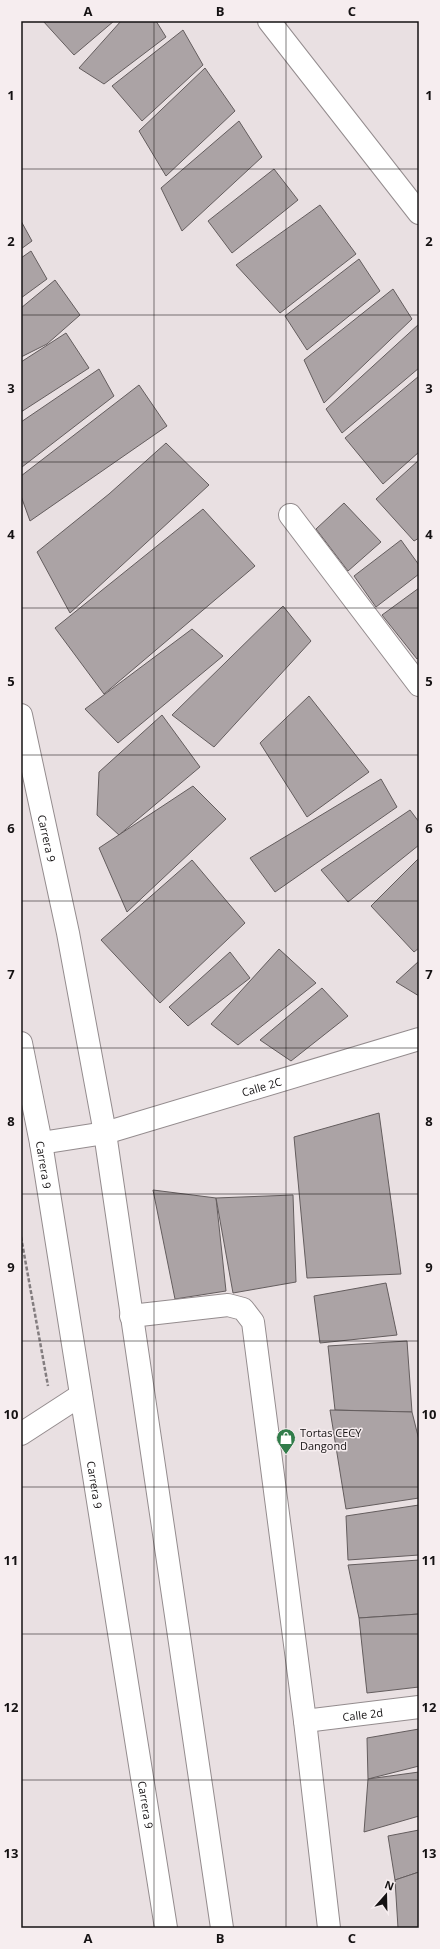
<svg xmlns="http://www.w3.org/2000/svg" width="440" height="1949" viewBox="0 0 440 1949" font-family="'Open Sans',sans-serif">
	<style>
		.building { fill: #aba3a5; stroke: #645d5e }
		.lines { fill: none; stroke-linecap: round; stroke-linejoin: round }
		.minor-casing { stroke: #948c8e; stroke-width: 24 }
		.highway-casing { stroke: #948c8e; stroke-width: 24 }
		.path { stroke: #837d7f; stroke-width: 2.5; stroke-dasharray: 4 2; stroke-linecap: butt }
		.minor { stroke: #fff; stroke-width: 22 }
		.highway { stroke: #fff; stroke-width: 22 }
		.grid { fill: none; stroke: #151213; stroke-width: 1; stroke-opacity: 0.55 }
		.labels { text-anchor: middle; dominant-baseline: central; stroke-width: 3; stroke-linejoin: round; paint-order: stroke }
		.street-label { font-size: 11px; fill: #151213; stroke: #f6edef }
		.poi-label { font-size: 11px; fill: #151213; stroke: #f6edef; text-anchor: start }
		.neatline { fill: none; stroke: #151213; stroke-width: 1.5 }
		.grid-label { font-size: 13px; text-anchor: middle; font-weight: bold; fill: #151213 }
	</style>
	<rect width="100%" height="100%" fill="#e9e0e2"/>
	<g class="building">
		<path d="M43,21h71l-40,34z"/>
		<path d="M121,21h35l10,16 -62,47 -25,-16z"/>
		<path d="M183,30l20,35 -61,56 -30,-35z"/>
		<path d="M205,68l30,43 -69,65 -27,-45z"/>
		<path d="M239,121l23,36 -80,74 -21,-43z"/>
		<path d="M274,169l24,31 -66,53 -24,-32z"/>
		<path d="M320,205l36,49 -76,59 -44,-48z"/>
		<path d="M21,221l11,20 -11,8z"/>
		<path d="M31,251l16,28 -26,19v-40z"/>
		<path d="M359,259l21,32 -73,59 -22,-34z"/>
		<path d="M55,280l25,35 -33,29 -26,13v-49z"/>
		<path d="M393,289l19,30 -88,84 -20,-43z"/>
		<path d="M419,324v44l-77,65 -16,-24z"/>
		<path d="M66,333l23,35 -68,44v-50z"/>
		<path d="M99,369l15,27 -92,71 -1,-2v-43z"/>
		<path d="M419,376v76l-36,32 -38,-46z"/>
		<path d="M139,385l28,41 -137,95 -9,-25v-20z"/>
		<path d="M166,443l43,42 -139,128 -33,-61 72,-58z"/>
		<path d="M419,460v78l-5,3 -38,-42z"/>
		<path d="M344,503l37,39 -33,29 -32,-42z"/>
		<path d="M203,509l52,57 -151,128 -49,-66z"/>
		<path d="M401,540l18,25v9l-43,33 -22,-31z"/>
		<path d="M419,588v70l-2,1 -35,-44z"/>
		<path d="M283,606l28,35 -97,106 -42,-32z"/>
		<path d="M192,629l31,27 -105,87 -33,-34z"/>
		<path d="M309,696l60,76 -62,45 -47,-74z"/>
		<path d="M162,715l38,52 -81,68 -22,-20 2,-43z"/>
		<path d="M381,779l16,28 -122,85 -25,-34z"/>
		<path d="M193,786l33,33 -99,93 -28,-64z"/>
		<path d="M410,810l9,12v23l-71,57 -27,-32z"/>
		<path d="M419,858v90l-5,4 -43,-46z"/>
		<path d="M192,860l53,63 -85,80 -59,-63z"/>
		<path d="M279,949l37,34 -78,62 -27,-21z"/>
		<path d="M230,952l20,26 -62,48 -19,-19z"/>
		<path d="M419,961v35l-23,-14z"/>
		<path d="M322,988l26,28 -57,45 -31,-21z"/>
		<path d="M379,1113l22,161 -94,4 -13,-141z"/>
		<path d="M153,1190l63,8 10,93 -51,8z"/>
		<path d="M293,1195l3,87 -63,11 -17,-95z"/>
		<path d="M386,1283l11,52 -77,8 -6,-47z"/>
		<path d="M407,1341l5,71 -77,-2 -7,-64z"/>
		<path d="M330,1410l82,2 7,28v58l-73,11z"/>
		<path d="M419,1505v50l-71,5 -2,-44z"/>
		<path d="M419,1560v54l-60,4 -11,-53z"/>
		<path d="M419,1614v73l-52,6 -8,-75z"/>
		<path d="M419,1729v37l-51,13 -1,-41z"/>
		<path d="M419,1772v44l-55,16 4,-53z"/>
		<path d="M419,1830v42l-24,8 -7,-44z"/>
		<path d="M419,1872v56h-21l-3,-48z"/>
	</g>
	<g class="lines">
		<g class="minor-casing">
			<g id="minor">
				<path d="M269,21l150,192"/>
				<path d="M290,515l129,170"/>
				<path id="s1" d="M41,1143l64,-10 314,-94"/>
				<path d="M131,1316l97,-11 15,4 10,13 52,399 24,207"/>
				<path d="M21,1434l60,-39"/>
				<path id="s2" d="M305,1721l114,-14"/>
			</g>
		</g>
		<g class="highway-casing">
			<g id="highway">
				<path id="s3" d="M21,715l47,218 37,200 117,795"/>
				<path id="s4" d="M21,1043l20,100 125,785"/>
			</g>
		</g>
		<path class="path" d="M21,1237l27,149"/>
		<use href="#minor" class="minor"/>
		<use href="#highway" class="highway"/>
	</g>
	<path class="grid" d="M154,21v1907M286,21v1907M21,169h398M21,315h398M21,462h398M21,608h398M21,755h398M21,901h398M21,1048h398M21,1194h398M21,1341h398M21,1487h398M21,1634h398M21,1780h398"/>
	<defs>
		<g id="shop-pin" transform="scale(1)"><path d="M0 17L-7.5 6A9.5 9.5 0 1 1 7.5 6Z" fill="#317c4a" stroke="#f6edef"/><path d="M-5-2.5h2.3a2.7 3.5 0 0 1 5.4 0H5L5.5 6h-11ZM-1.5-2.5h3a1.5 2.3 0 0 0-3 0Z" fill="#fff"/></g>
	</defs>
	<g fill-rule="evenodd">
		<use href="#shop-pin" x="286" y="1438"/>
	</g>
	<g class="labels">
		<g class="street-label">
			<text stroke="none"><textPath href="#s3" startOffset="126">Carrera 9</textPath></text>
			<text stroke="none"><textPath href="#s1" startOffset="228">Calle 2C</textPath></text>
			<text stroke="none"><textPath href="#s4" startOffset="124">Carrera 9</textPath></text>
			<text stroke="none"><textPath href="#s4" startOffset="448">Carrera 9</textPath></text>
			<text stroke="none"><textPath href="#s2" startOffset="58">Calle 2d</textPath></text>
			<text stroke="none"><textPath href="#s4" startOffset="772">Carrera 9</textPath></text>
		</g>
		<g class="poi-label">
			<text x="300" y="1432">Tortas CECY<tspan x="300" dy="13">Dangond</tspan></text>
		</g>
	</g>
	<rect width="440" height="1949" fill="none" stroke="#f6edef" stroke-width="44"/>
	<g transform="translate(386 1895) rotate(20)" stroke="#f6edef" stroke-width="3" paint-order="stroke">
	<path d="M0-3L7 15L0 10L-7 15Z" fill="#151213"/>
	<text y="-6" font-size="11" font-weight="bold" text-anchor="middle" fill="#151213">N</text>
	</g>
	<rect x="22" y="22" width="396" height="1905" class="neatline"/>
	<g class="grid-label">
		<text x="88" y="16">A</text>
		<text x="220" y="16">B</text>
		<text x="352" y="16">C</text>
		<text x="11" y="100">1</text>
		<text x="429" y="100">1</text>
		<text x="11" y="246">2</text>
		<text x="429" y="246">2</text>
		<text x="11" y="393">3</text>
		<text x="429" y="393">3</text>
		<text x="11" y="539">4</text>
		<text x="429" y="539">4</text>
		<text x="11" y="686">5</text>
		<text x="429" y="686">5</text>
		<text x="11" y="833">6</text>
		<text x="429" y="833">6</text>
		<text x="11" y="979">7</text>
		<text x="429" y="979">7</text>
		<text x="11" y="1126">8</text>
		<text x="429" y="1126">8</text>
		<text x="11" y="1272">9</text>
		<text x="429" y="1272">9</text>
		<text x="11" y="1419">10</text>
		<text x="429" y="1419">10</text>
		<text x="11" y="1565">11</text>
		<text x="429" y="1565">11</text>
		<text x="11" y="1712">12</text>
		<text x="429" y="1712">12</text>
		<text x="11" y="1858">13</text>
		<text x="429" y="1858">13</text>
		<text x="88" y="1943">A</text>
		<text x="220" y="1943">B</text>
		<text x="352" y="1943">C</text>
	</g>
</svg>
